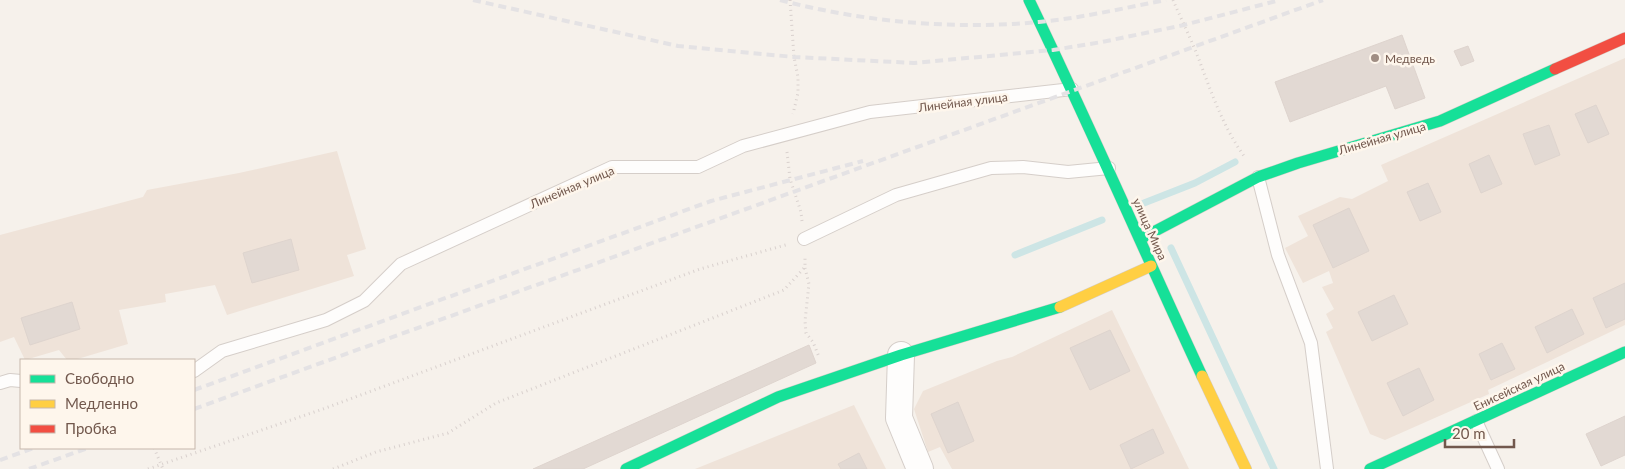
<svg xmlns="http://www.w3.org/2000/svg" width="1625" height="469" viewBox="0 0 1625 469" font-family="Lato,sans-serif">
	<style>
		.residential { fill: #efe3d9 }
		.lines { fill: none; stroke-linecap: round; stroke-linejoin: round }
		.stream { stroke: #cde5e5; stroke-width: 7 }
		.building { fill: #e2d9d3; stroke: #ded4ce }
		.lane-casing { stroke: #d5cec9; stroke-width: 14 }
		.street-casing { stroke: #d5cec9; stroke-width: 28 }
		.fast-casing { stroke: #d5cec8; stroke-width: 12 }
		.slow-casing { stroke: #d5cec8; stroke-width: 12 }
		.jam-casing { stroke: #d5cec8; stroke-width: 12 }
		.path { stroke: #d9d1ce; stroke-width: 3; stroke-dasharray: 1 4; stroke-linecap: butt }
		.lane { stroke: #fefdfc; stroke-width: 12 }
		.street { stroke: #fefdfc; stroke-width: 26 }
		.fast { stroke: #16e098; stroke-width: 11 }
		.slow { stroke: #ffcf43; stroke-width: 11 }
		.jam { stroke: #f24e42; stroke-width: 11 }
		.rail { stroke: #e4e2e4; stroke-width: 4; stroke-dasharray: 8 5; stroke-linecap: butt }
		.poi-dot { fill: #a08e84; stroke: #fef6ec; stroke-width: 2 }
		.labels { text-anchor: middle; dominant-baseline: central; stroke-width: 5; stroke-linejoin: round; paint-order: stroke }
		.poi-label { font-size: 12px; fill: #72584d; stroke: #fef6ec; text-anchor: start }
		.street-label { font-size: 12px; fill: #72584d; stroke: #fef6ec }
	</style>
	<rect width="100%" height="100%" fill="#f6f1eb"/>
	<g class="residential">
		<path d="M1625,58v267l-137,65 1,4 -104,46 -15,-6 -44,-102 7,-4 -7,-14 8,-5 -12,-22 11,-4 -4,-12 -26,12 -18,-35 23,-12 -10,-20 42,-19 12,2 36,-18 -7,-16z"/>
		<path d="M337,151l29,98 -19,6 7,21 -127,39 -12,-30 -50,9 1,8 -47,8 9,34 -54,16h-7l-8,-10 -34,10 -11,-23 -14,5v-107l143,-38 4,-7 92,-17z"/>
		<path d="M1112,310l77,159h-237l-12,-22 -12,5 -14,-43 9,-18 74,-30 15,-4z"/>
		<path d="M854,405l32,64h-191z"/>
	</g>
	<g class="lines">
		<g class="stream">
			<path d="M1144,203l51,-20 40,-21"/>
			<path d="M1171,248l103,221"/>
			<path d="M1015,255l87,-35"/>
		</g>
	</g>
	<g class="building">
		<path d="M1402,35l23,63 -30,11 -9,-23 -96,36 -15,-40z"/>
		<path d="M1468,46l6,15 -13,5 -7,-15z"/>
		<path d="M1596,105l13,29 -21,9 -13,-29z"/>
		<path d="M1549,125l11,30 -25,10 -12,-31z"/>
		<path d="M1489,155l13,29 -21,9 -12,-29z"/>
		<path d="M1428,183l13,29 -21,9 -13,-29z"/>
		<path d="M1349,208l20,43 -36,17 -20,-43z"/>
		<path d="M291,239l8,31 -47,13 -9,-30z"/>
		<path d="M1625,283v36l-19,9 -13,-30z"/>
		<path d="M1394,295l14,29 -36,17 -14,-29z"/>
		<path d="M72,302l8,27 -50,16 -9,-27z"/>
		<path d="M1572,309l12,25 -37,19 -12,-26z"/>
		<path d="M1110,330l20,41 -40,19 -20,-42z"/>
		<path d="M1502,343l13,26 -24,11 -12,-26z"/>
		<path d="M809,345l7,18 -233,106h-50z"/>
		<path d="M1419,368l15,32 -31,16 -16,-33z"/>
		<path d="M958,402l16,39 -26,12 -17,-39z"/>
		<path d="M1625,416v39l-24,11 -15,-32z"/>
		<path d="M1153,429l11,24 -33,16 -11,-24z"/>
		<path d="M859,453l8,16h-26l-3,-5z"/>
	</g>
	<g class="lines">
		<g class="lane-casing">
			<g id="lane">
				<path d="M1258,177l20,78 33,88 16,126"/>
				<path d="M804,239l92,-44 95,-27 32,-1 45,5 41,-4"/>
				<path d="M194,371l28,-20 104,-31 38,-19 37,-37 211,-97h86l45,-21 127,-34 202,-23"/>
				<path d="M0,383l10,-3 11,1"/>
				<path d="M1476,421l22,48"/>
			</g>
		</g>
		<g class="street-casing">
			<path id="street" d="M901,355l-2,63 21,51"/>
		</g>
		<g class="fast-casing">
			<g id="fast">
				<path d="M1029,0c60,124 115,251 173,376"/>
				<path d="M1140,239l118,-62 40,-14 142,-42 115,-52"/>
				<path d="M626,469l152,-72 123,-42 159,-48"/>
				<path d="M1370,469l255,-117"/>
			</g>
		</g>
		<g class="slow-casing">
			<g id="slow">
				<path d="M1060,307l91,-41"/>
				<path d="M1202,376l44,93"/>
			</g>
		</g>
		<g class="jam-casing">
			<path id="jam" d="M1555,69l70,-31"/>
		</g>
		<g class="path">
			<path d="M790,0l4,57 4,20v16l-5,21"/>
			<path d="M1173,0c9,21 20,43 28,65 12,32 23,63 43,91"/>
			<path d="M787,152l3,27 11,33 1,9"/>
			<path d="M805,268l4,16 -4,37 1,12 7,9 6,15"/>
			<path d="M154,448l9,21"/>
			<path d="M148,469l175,-60 377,-140 89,-25"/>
			<path d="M333,469l43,-17 72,-19 48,-30 288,-113 21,-23v-12"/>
		</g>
		<use href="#lane" class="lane"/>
		<use href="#street" class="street"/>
		<use href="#fast" class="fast"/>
		<use href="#slow" class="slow"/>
		<use href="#jam" class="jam"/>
		<g class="rail">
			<path d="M473,0l205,46 116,11 120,6 139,-13 49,-8 82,-17 96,-25"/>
			<path d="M780,0c83,22 174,30 259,22 43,-4 85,-14 127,-22"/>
			<path d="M194,390l517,-189 152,-40"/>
			<path d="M194,409l1129,-409"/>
			<path d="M0,460l34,-12"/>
			<path d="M29,469l59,-21"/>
		</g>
	</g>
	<circle class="poi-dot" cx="1375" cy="58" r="5"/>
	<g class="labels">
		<g class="poi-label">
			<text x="1385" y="58">Медведь</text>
		</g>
		<g class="street-label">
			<text transform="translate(963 102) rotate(-7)">Линейная улица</text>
			<text transform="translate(1382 138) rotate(-16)">Линейная улица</text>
			<text transform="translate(572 187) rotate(-23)">Линейная улица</text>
			<text transform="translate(1150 229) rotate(66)">улица Мира</text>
			<text transform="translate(1519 386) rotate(-25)">Енисейская улица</text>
		</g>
	</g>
	<rect x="20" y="359" width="175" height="90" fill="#fef6ec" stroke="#c6b7ac"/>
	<rect x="30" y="375" width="25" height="8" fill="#16e098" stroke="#c6b7ac"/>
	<text x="65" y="384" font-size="15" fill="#72584d">Свободно</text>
	<rect x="30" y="400" width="25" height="8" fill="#ffcf43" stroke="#c6b7ac"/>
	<text x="65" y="409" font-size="15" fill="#72584d">Медленно</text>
	<rect x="30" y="425" width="25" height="8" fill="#f24e42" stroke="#c6b7ac"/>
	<text x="65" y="434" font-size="15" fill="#72584d">Пробка</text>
	<path d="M1445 439v8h69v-8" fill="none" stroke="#72584d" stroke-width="2.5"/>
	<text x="1452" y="439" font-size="15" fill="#72584d" stroke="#fef6ec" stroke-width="4" paint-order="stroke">20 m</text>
</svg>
